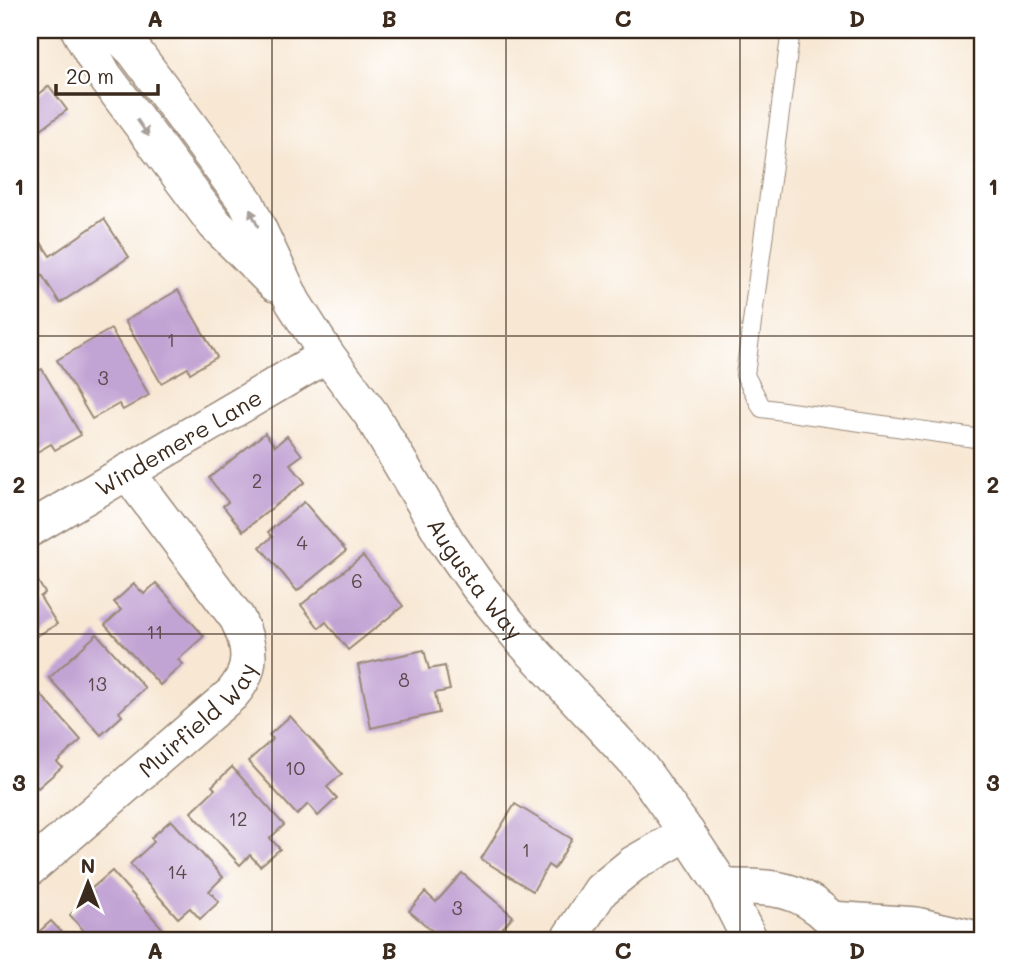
<svg xmlns="http://www.w3.org/2000/svg" width="1012" height="970" viewBox="0 0 1012 970" font-family="Mali,sans-serif">
	<style>
		.building { fill: #c2a4d4 }
		.lines { fill: none; stroke-linecap: round; stroke-linejoin: round }
		.lane-casing { stroke: #998878; stroke-width: 20 }
		.street-casing { stroke: #998878; stroke-width: 38 }
		.lane { stroke: #fff; stroke-width: 18 }
		.street { stroke: #fff; stroke-width: 35 }
		.oneway { fill: #a79f9a }
		.grid { fill: none; stroke: #3b2a1e; stroke-width: 2; stroke-opacity: 0.55 }
		.labels { text-anchor: middle; dominant-baseline: central; stroke-width: 7; stroke-linejoin: round; paint-order: stroke }
		.number-label { font-size: 19px; fill: #5d484c }
		.street-label { font-size: 23px; fill: #3b2a1e; stroke: #fff }
		.neatline { fill: none; stroke: #3b2a1e; stroke-width: 2.5 }
		.grid-label { font-size: 23px; text-anchor: middle; font-weight: bold; fill: #3b2a1e }
	</style>
	<rect width="100%" height="100%" fill="#fff"/>
	<filter id="ink" filterUnits="userSpaceOnUse"><feTurbulence type="fractalNoise" baseFrequency=".0143" numOctaves="2"/><feDisplacementMap in="SourceGraphic" scale="14" xChannelSelector="R" yChannelSelector="G"/><feConvolveMatrix kernelMatrix="1 2 1 2 8 2 1 2 1" color-interpolation-filters="sRGB"/></filter>
	<filter id="wash" filterUnits="userSpaceOnUse"><feTurbulence type="fractalNoise" baseFrequency=".00686" numOctaves="4" result="noise"/><feDisplacementMap in="SourceGraphic" scale="28" xChannelSelector="R" yChannelSelector="G"/><feGaussianBlur stdDeviation="1.57" result="paint"/><feColorMatrix in="noise" values="0 0 0 0 0 0 0 0 0 0 0 0 0 0 0 0 0 1.4 0 .05"/><feComposite in="paint" operator="in"/></filter>
	<g filter="url(#wash)">
		<rect width="100%" height="100%" fill="#f7e7d3"/>
		<g id="blocks">
			<g class="building">
				<path d="M30,84l8,11 11,-9 18,24 -37,27z"/>
				<path d="M104,219l25,38 -69,46 -20,-31 -10,7v-53l20,30z"/>
				<path d="M178,290l39,67 -27,16 -2,-5 -27,15 -36,-62z"/>
				<path d="M111,329l38,66 -26,15 -4,-6 -27,15 -35,-59z"/>
				<path d="M42,369l39,66 -26,15 -4,-6 -21,12v-80z"/>
				<path d="M265,433l10,13 12,-10 15,19 -12,9 15,18 -62,49 -20,-25 5,-4 -19,-24z"/>
				<path d="M304,502l42,49 -49,40 -37,-44 12,-10 -4,-5z"/>
				<path d="M363,556l40,50 -55,44 -22,-28 -7,6 -18,-23z"/>
				<path d="M30,568l15,25 -5,4 17,27 -27,16z"/>
				<path d="M156,583l48,53 -26,24 5,4 -23,21 -55,-60 16,-15 -7,-8 20,-18 10,10z"/>
				<path d="M97,634l48,54 -26,24 3,4 -21,19 -52,-57z"/>
				<path d="M424,650l5,19 16,-3 5,24 -15,3 4,20 -68,15 -13,-63z"/>
				<path d="M35,688l46,52 -24,22 5,5 -24,21 -8,-9v-86z"/>
				<path d="M290,716l52,58 -15,13 10,11 -19,18 -10,-12 -11,11 -49,-54 25,-22 -4,-4z"/>
				<path d="M232,767l52,58 -14,13 10,11 -20,17 -10,-11 -10,10 -49,-53 24,-23 -3,-3z"/>
				<path d="M515,804l57,35 -18,30 -6,-4 -15,26 -52,-32z"/>
				<path d="M171,820l52,57 -14,14 10,11 -19,17 -10,-11 -12,10 -48,-54 24,-22 -3,-4z"/>
				<path d="M112,871l51,58 -12,11h-59l-22,-25 24,-22 -3,-4z"/>
				<path d="M462,873l51,43 -21,24h-49l-34,-29 16,-19 11,10z"/>
				<path d="M51,921l18,19h-39z"/>
			</g>
		</g>
	</g>
	<g filter="url(#ink)">
		<use href="#blocks" fill-opacity="0" stroke="#998878" stroke-width="2"/>
		<g class="lines">
			<g class="lane-casing">
				<path id="lane" d="M791,30l-46,345 17,33 220,31"/>
			</g>
			<g class="street-casing">
				<g id="street">
					<path d="M79,30l25,45 111,149 60,60"/>
					<path id="s1" d="M113,30l22,22 111,150 47,100 34,53 44,59 76,128 31,44 43,53 119,128 47,66"/>
					<path id="s2" d="M30,529l297,-174"/>
					<path id="s3" d="M30,868l202,-174c22,-25 19,-48 5,-76l-110,-146"/>
					<path d="M723,887c46,0 74,-2 108,32l85,6 66,15"/>
					<path d="M568,940l33,-50 32,-26 54,-31 36,54 27,53"/>
				</g>
			</g>
			<use href="#lane" class="lane"/>
			<use href="#street" class="street"/>
		</g>
		<defs><path id="oneway-solid" d="M-6-.8H1V-3.2L6.5 0L1 3.2V.8H-6Z" transform="scale(1.75)"/></defs>
		<g class="oneway">
			<use href="#oneway-solid" transform="translate(143 128) rotate(55)"/>
			<use href="#oneway-solid" transform="translate(254 218) rotate(-115)"/>
		</g>
	</g>
	<path class="grid" d="M272,30v910M506,30v910M740,30v910M30,336h952M30,634h952"/>
	<g class="labels">
		<g class="number-label">
			<text x="171" y="339">1</text>
			<text x="103" y="377">3</text>
			<text x="257" y="480">2</text>
			<text x="302" y="542">4</text>
			<text x="357" y="580">6</text>
			<text x="155" y="631">11</text>
			<text x="404" y="679">8</text>
			<text x="97" y="683">13</text>
			<text x="295" y="767">10</text>
			<text x="238" y="818">12</text>
			<text x="526" y="849">1</text>
			<text x="177" y="871">14</text>
			<text x="457" y="907">3</text>
		</g>
		<g class="street-label">
			<text stroke="none"><textPath href="#s2" startOffset="172">Windemere Lane</textPath></text>
			<text stroke="none"><textPath href="#s1" startOffset="660">Augusta Way</textPath></text>
			<text stroke="none"><textPath href="#s3" startOffset="224">Muirfield Way</textPath></text>
		</g>
	</g>
	<rect width="1012" height="970" fill="none" stroke="#fff" stroke-width="77"/>
	<g transform="translate(88 883)" stroke="#ffffff" stroke-width="5" paint-order="stroke">
	<path d="M0-5L12 26L0 18L-12 26Z" fill="#3b2a1e"/>
	<text y="-10" font-size="19" font-weight="bold" text-anchor="middle" fill="#3b2a1e">N</text>
	</g>
	<path d="M56 84v10h102v-10" fill="none" stroke="#3b2a1e" stroke-width="3.5"/>
	<text x="66" y="84" font-size="21" fill="#3b2a1e" stroke="#ffffff" stroke-width="5" paint-order="stroke">20 m</text>
	<rect x="38" y="38" width="936" height="894" class="neatline"/>
	<g class="grid-label">
		<text x="155" y="27">A</text>
		<text x="389" y="27">B</text>
		<text x="623" y="27">C</text>
		<text x="857" y="27">D</text>
		<text x="19" y="195">1</text>
		<text x="993" y="195">1</text>
		<text x="19" y="493">2</text>
		<text x="993" y="493">2</text>
		<text x="19" y="791">3</text>
		<text x="993" y="791">3</text>
		<text x="155" y="959">A</text>
		<text x="389" y="959">B</text>
		<text x="623" y="959">C</text>
		<text x="857" y="959">D</text>
	</g>
</svg>
